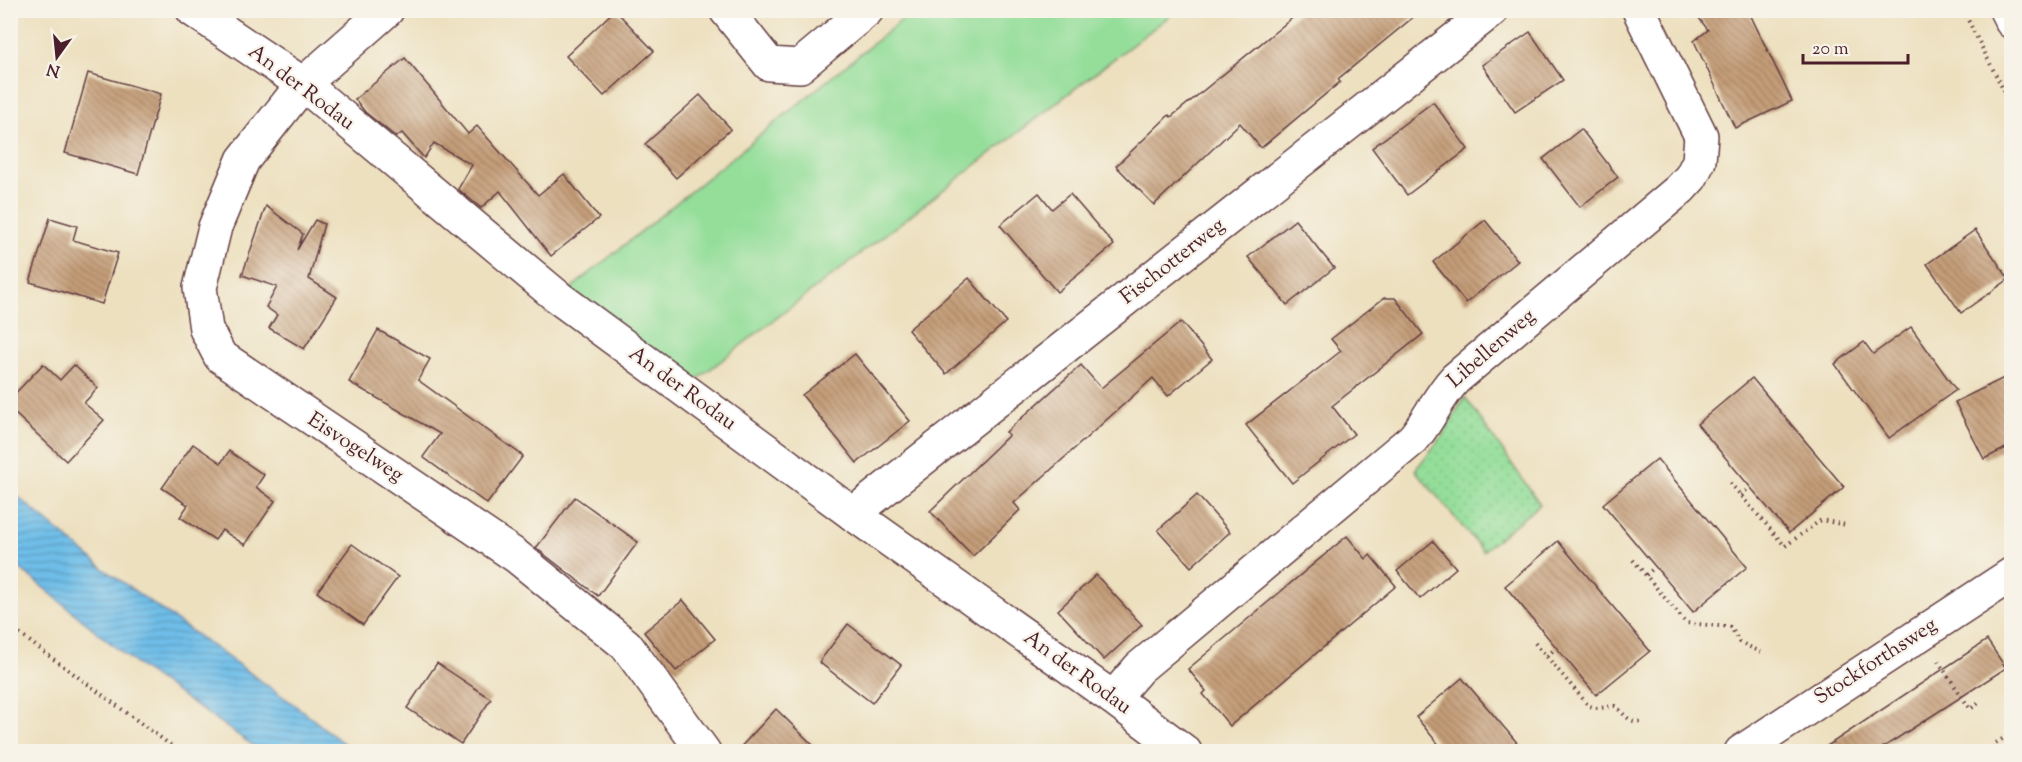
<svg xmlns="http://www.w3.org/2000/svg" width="2022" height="762" viewBox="0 0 2022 762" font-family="'Sorts Mill Goudy',serif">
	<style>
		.park { fill: url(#park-dots); stroke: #6f7e62; stroke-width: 1.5 }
		.garden { fill: #94de9a; stroke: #6f7e62; stroke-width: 1.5 }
		.water { fill: url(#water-rules); stroke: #5c6e8a; stroke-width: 1.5 }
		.building { fill: url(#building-back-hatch) }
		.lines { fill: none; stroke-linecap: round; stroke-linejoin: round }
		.minor-casing { stroke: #623c41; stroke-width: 36 }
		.primary-casing { stroke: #623c41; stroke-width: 36 }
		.path { stroke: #623c41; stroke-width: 4; stroke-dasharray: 1.5 4.5; stroke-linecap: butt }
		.minor { stroke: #fff; stroke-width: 33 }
		.primary { stroke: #fff; stroke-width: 33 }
		.labels { text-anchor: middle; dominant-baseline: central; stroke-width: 4.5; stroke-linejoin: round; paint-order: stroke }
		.street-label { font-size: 21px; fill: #4a1f2b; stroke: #f7f3e8 }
	</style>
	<defs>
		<pattern id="park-dots" width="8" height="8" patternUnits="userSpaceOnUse" patternTransform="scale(1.5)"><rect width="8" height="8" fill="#94de9a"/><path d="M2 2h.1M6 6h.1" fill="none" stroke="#81be85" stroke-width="1.8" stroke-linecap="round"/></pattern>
		<pattern id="water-rules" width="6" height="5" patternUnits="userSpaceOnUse" patternTransform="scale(1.5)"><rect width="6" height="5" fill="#6ebee9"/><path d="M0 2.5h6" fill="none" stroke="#5c9abd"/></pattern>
		<pattern id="building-back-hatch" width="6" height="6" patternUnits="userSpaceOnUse" patternTransform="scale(1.5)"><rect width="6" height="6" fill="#c49d78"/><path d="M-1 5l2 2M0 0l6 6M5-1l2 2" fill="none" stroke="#a17f63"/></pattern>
	</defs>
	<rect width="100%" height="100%" fill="#f7f3e8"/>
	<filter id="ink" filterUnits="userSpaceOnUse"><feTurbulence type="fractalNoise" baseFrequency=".0167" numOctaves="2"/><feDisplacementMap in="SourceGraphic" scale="12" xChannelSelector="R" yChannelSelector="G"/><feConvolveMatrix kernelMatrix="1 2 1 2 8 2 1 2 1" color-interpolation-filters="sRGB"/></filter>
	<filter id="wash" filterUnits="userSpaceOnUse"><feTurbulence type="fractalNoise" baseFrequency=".008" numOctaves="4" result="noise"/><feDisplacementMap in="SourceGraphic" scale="24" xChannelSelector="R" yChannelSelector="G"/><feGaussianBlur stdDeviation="1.35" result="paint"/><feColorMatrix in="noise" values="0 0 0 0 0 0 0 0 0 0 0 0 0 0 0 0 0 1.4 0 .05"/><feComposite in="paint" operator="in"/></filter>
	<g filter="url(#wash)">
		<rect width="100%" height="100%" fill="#ede0bf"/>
		<path class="park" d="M1465,397l75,107 -57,47 -68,-81 26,-32z"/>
		<path class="garden" d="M913,11h263l-493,379 -124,-92z"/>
		<path class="water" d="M11,491l93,78 195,139 54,43h-92l-124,-86 -126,-104z"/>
		<g id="blocks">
			<g class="building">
				<path d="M615,10l39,41 -50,45 -38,-40z"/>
				<path d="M1302,10h120l-84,69 2,3 -79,66 -21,-25 -86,82 -38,-39 53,-51 2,2z"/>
				<path d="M1693,10h55l44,91 -57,27 -41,-87 14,-11z"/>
				<path d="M1530,32l33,48 -48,32 -33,-47z"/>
				<path d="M405,58l63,76 9,-8 61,69 26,-21 35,44 -48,38 -51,-65 -19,17 -23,-19 14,-24 -38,-22 -10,15 -22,-25 -6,4 -31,-25 -10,-13z"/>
				<path d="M88,73l73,21 -23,80 -73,-21z"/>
				<path d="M700,95l31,34 -55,49 -31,-34z"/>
				<path d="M1433,102l35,47 -61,46 -35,-47z"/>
				<path d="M1581,129l37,48 -38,30 -37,-48z"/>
				<path d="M1039,193l13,16 18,-15 44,51 -57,47 -57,-67z"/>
				<path d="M266,206l37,28 -6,16 18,-30 9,4 -15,55 28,18 -33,52 -35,-21 8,-13 -11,-8 11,-20 -35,-12z"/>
				<path d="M50,218l27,8 -4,14 45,13 -16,51 -72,-22z"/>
				<path d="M1295,220l39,48 -47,37 -39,-48z"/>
				<path d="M1485,220l33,41 -52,42 -33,-41z"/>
				<path d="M1975,230l34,49 -48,34 -34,-49z"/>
				<path d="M969,278l37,44 -60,52 -38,-44z"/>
				<path d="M1384,298h11l28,36 -91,72 22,28 -62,49 -46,-58 95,-74 -10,-12z"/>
				<path d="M1181,322l31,37 -44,37 -15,-18 -139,125 6,7 -47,46 -43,-45 79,-76 -3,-3 75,-67 20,23z"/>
				<path d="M1911,327l45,63 -67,48 -54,-74 29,-22 9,12z"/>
				<path d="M378,330l52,29 -12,21 105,76 -36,48 -64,-47 17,-23 -91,-52z"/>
				<path d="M855,354l55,67 -53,42 -55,-68z"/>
				<path d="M43,364l17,16 14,-15 24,23 -14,15 20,17 -38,41 -56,-52v-10z"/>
				<path d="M2012,374v71l-28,14 -29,-57z"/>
				<path d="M1752,378l92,109 -55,46 -92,-109z"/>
				<path d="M193,444l28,19 8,-12 35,24 -8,12 19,14 -30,44 -23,-15 -7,10 -35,-23 8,-12 -26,-17z"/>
				<path d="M1657,459l90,108 -54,45 -90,-108z"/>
				<path d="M1197,495l33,37 -39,35 -33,-37z"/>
				<path d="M575,497l63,45 -40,54 -62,-48z"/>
				<path d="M1347,536l19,23 4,-4 26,31 -166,140 -27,-32 3,-3 -18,-22z"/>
				<path d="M1433,541l23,27 -36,31 -23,-28z"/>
				<path d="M1558,541l92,110 -54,44 -91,-109z"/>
				<path d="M352,544l46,33 -35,48 -46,-33z"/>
				<path d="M1096,575l46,50 -38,35 -46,-50z"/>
				<path d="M683,600l32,39 -39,32 -32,-39z"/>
				<path d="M848,624l53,41 -29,38 -53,-41z"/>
				<path d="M1987,640l19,28 -130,84h-58z"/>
				<path d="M437,663l54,36 -30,45 -54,-36z"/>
				<path d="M1462,678l63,74h-80l-29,-35z"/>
				<path d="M776,709l44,43h-84z"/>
			</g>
		</g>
	</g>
	<g filter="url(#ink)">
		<use href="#blocks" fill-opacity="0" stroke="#623c41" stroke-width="1.5"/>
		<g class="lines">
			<g class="minor-casing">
				<g id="minor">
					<path d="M193,10l110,74 256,214 294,216 260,184 72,54"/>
					<path d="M387,10l-84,74 -60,76 -28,67 -15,61 6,41 14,27 296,200 110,89 78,107"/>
					<path d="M726,10l43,54 31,2 67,-56"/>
					<path d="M853,514l639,-504"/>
					<path d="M1113,698l26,-30 274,-229c16,-19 25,-42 42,-60l225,-190 11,-12 8,-16 2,-25 -62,-126"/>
					<path d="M1741,752l271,-178"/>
				</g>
			</g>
			<g class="primary-casing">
				<path id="primary" d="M2006,10l6,12"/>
			</g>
			<g class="path">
				<path d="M1963,10l49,97"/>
				<path d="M1730,483l55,63 36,-26 25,5"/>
				<path d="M1741,495l9,-8"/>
				<path d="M1633,560l53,63 45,4 8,15 22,10"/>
				<path d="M1646,575l9,-8"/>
				<path d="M10,627l170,125"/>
				<path d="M1535,643l53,62c10,6 17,1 27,1 9,7 14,18 27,15"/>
				<path d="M1547,656l9,-8"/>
				<path d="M1938,661l32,48 9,-6"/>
				<path d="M1996,743l16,-10"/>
			</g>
			<use href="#minor" class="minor"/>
			<use href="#primary" class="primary"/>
		</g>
	</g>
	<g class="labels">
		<g class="street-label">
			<text transform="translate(301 88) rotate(37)">An der Rodau</text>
			<text transform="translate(1173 262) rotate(-38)">Fischotterweg</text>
			<text transform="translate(1492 349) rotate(-41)">Libellenweg</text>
			<text transform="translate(682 389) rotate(36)">An der Rodau</text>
			<text transform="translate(355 448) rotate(33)">Eisvogelweg</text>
			<text transform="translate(1876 662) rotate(-33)">Stockforthsweg</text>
			<text transform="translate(1077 673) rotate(36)">An der Rodau</text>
		</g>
	</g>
	<rect width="2022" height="762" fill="none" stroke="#f7f3e8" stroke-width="36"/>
	<g transform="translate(57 57) rotate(195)" stroke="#f7f3e8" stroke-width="4.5" paint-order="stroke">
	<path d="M0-4.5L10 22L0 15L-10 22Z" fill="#4a1f2b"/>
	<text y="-9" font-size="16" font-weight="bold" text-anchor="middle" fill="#4a1f2b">N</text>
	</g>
	<path d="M1803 54v9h105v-9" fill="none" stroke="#4a1f2b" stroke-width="3"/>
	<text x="1812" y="54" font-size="18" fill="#4a1f2b" stroke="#f7f3e8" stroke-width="4.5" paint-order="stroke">20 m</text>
</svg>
